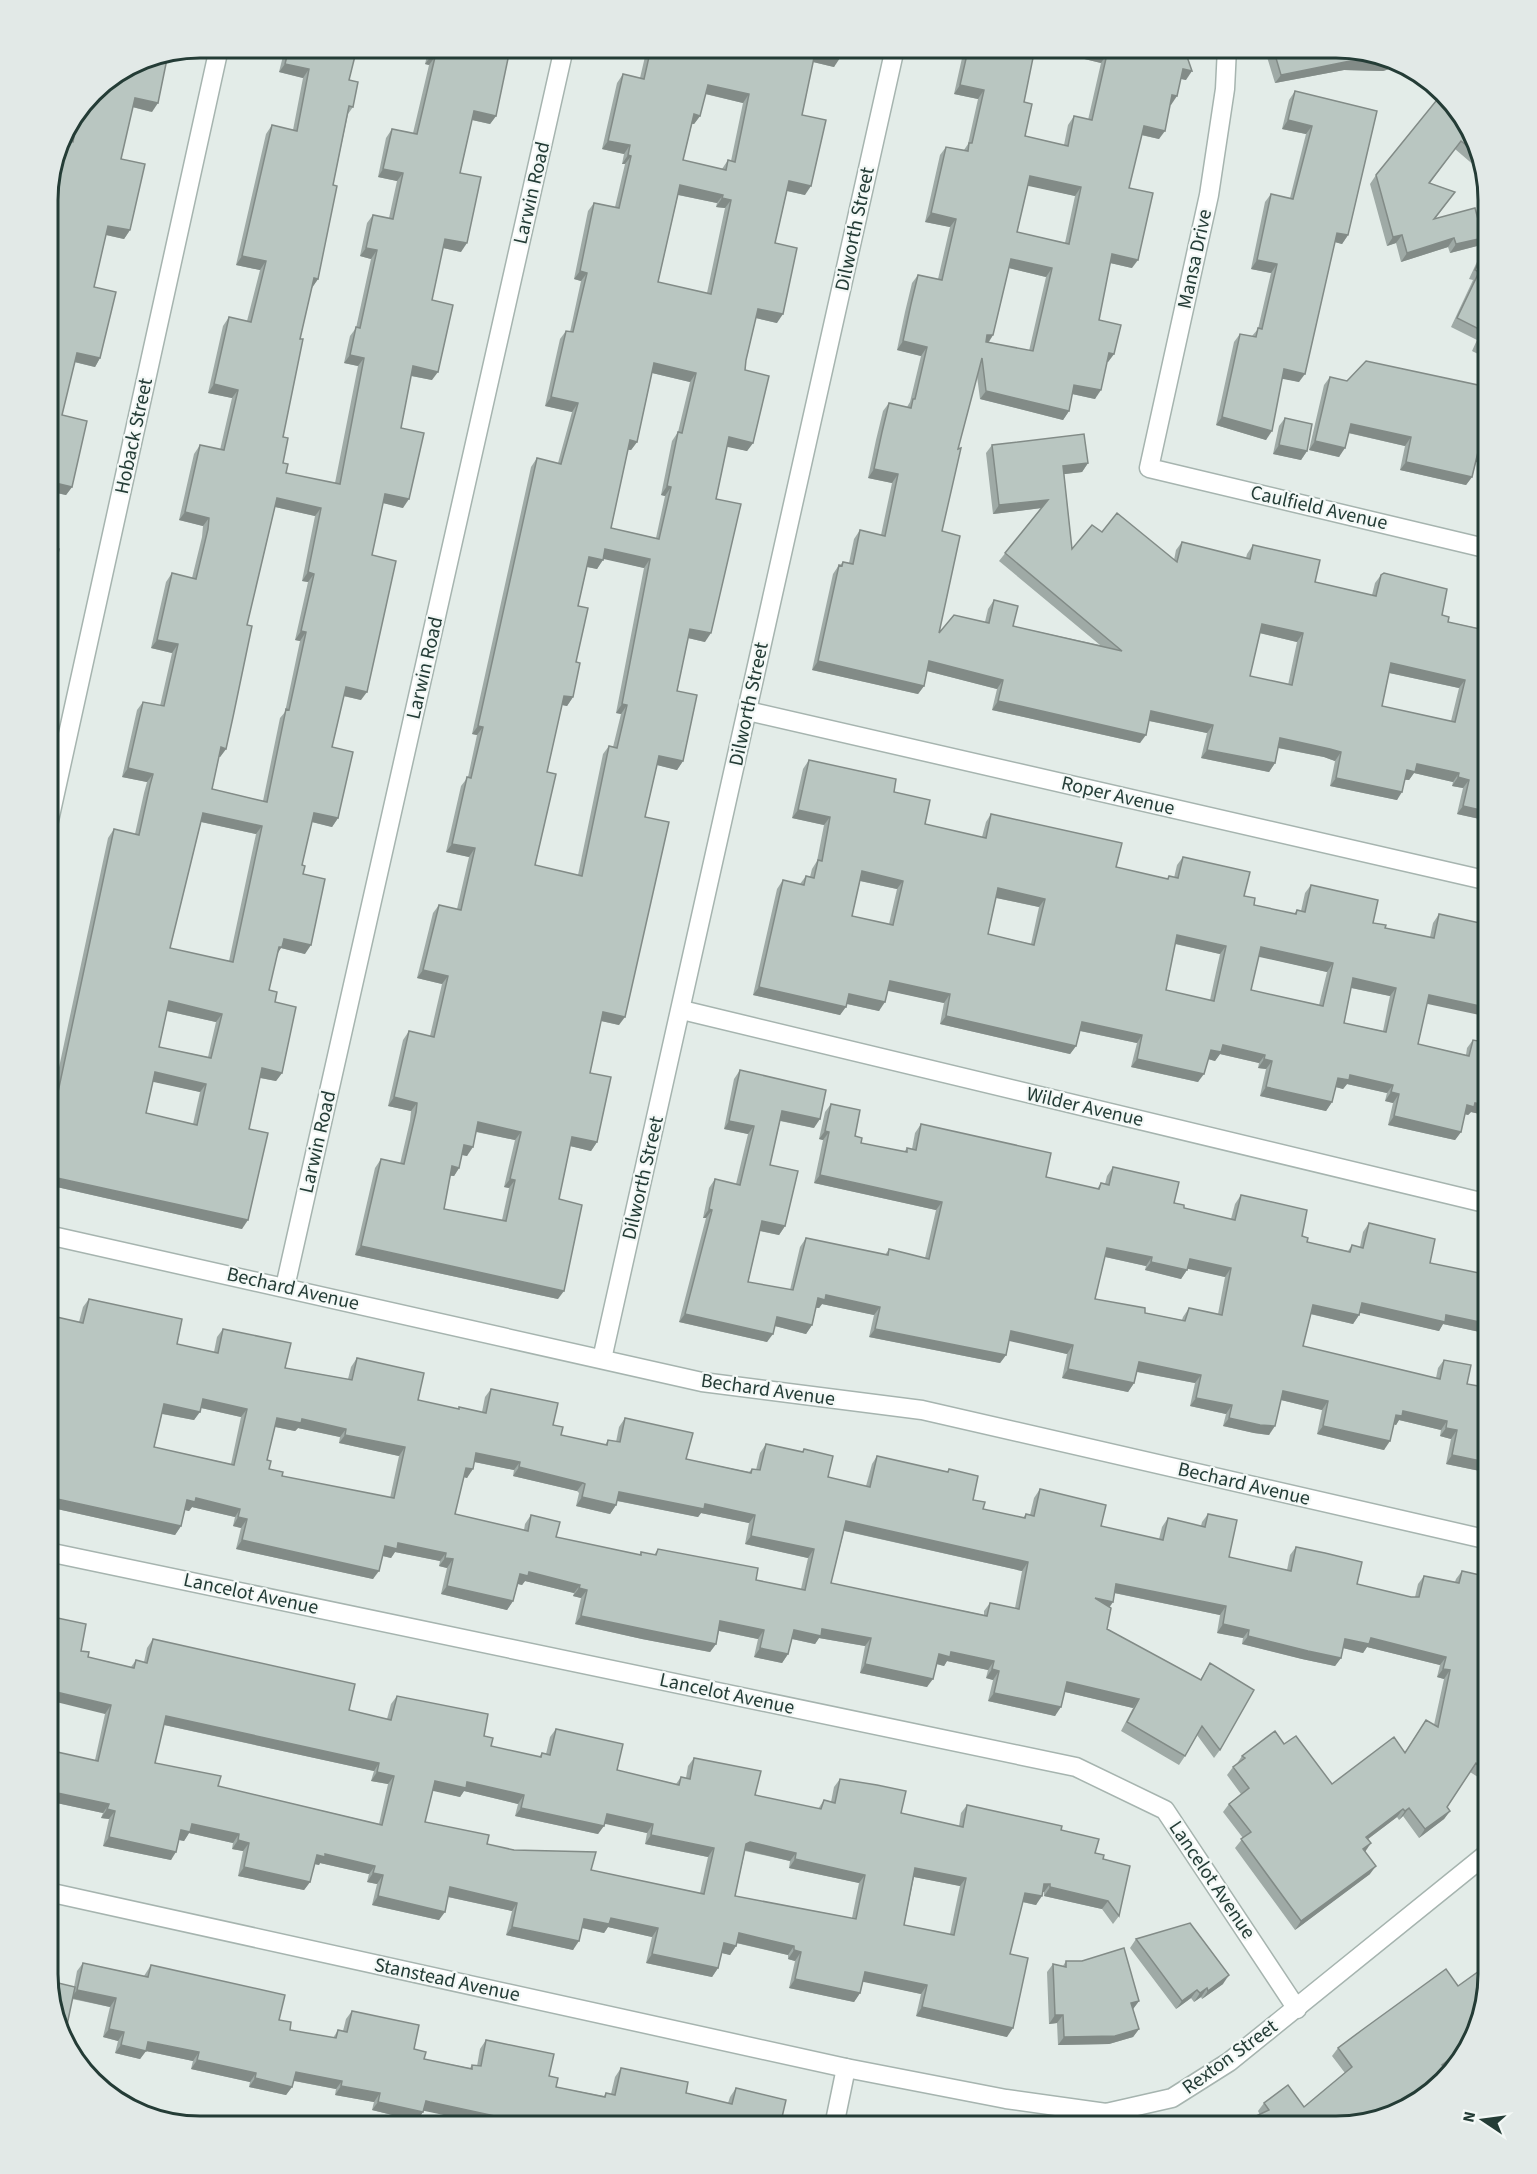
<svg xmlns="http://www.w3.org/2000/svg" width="1537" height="2174" viewBox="0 0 1537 2174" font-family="'Source Sans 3',sans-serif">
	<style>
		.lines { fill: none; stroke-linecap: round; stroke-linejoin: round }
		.minor-casing { stroke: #a6b4af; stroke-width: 21 }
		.minor { stroke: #fff; stroke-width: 18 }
		.wall { fill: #9faaa6; fill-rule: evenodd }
		.shaded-wall { fill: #828b87 }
		.building { fill: #b9c6c1; stroke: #828b87; stroke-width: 1.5; fill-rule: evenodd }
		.labels { text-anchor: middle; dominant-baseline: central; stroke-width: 4.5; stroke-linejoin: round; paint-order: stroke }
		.street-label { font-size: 20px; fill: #243c36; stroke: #f3f8f6 }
		.rim { fill: none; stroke: #243c36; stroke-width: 3 }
	</style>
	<rect width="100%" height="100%" fill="#e3ece8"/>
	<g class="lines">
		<g class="minor-casing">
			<g id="minor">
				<path d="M1227,48l-2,41 -16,106 -60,273 340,81"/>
				<path d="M748,711l741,170"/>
				<path d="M48,825l171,-777"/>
				<path d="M682,1010l807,194"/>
				<path d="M48,1235l654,147 220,28 567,130"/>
				<path d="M285,1287l279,-1239"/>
				<path d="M602,1359l293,-1311"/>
				<path d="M48,1552l1028,215 89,43 132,199"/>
				<path d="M48,1892l798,176 160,31 100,14 66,-15 57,-36 260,-210"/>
				<path d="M834,2126l12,-58"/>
			</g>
		</g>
		<use href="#minor" class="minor"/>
	</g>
	<g class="wall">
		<path d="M285,48h72l-8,32 4,27 -5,7 -15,71 -15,94 -6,8 -12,52 -17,98v26l3,10 49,10 23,-117 -14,-3 6,-27 6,-8 15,-69 -11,-3 7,-33 6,-8 16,3 8,-37 -19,-4 8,-39 6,-9 21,4 16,-68 -4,-1 4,-16h78l-11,68 -6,8 -18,-4 -12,53 1,79 -18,-4 -11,52v80l-21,-4 -10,52 2,80 -20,-5 -11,52 -11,145 -18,-4 -11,51 6,71 -6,9 -20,-5 -10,43 3,89 -24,-6 -4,5 -8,37 6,12 7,71 -6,8 -16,-3 -11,51 -7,100 -194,-44v-66l60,-281 6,-9 21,5 9,-41 3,-11 -25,-5 15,-67 6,-8 17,4 12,-53 -21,-5 15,-66 6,-9 20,5 10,-41 1,-11 -24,-6 15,-66 6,-9 20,5 12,-52 -24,-5 15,-67 6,-9 18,4 13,-51 -24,-5 30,-131 6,-9 21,5 10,-52 -24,-6zM275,507l40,9 -13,65 6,1 -13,58 5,1 -15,71 -5,6 -17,83 -51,-12 7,-32h1l6,-8 21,-124zM201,822l55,12 -27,127 -59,-13zM167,1011l49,11 -8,35 -49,-10zM153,1081l47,11 -7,32 -47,-11z"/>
		<path d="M647,48h195l-8,19 -21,-5 -11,53 3,80 -18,-4 -12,52 2,80 -21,-5 -10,42 -1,10 8,73 -6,8 -20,-5 -11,53 -11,143 -17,-4 -11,53 6,70 -6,9 -20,-5 -12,52 -26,208 -18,-4 -11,52 7,69 -6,9 -21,-5 -11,53 -1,100 -203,-44 20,-87 6,-9 19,5 10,-43 1,-10 -23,-5 15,-66 6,-9 21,5 12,-52 -25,-6 16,-65 6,-8 18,4 12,-52 -23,-5 15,-66 7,-9 9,-42 -5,-1 59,-267 6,-9 21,5 14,-51 -27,-6 15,-67 6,-8 4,1 11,-51 -7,-2 14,-68 6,-8 21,4 10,-43h-3l2,-10 -22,-5 15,-66 6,-9 17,4zM705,94l38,9 -12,58 -3,-1 -6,9 -39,-9 9,-36h2l6,-8zM678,195l39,8 -1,4 9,1 -18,85 -49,-11zM652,373l38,9 -12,50 -6,9 -11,54 4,1 -9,42 -45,-10 17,-78h3l6,-8zM603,558l41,10 -28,145 5,1 -8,33 -4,-1 -6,8 -25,121 -43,-10 12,-93 15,-67 5,1 6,-9 3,-35 2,-56 9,-39 10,2zM476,1132l39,8 -11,47 5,1 -7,32 -58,-11 6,-33h4l5,-8 3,-13 5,1z"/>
		<path d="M952,48h83l-11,54 1,34 39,9 4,-20 6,-9 14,4 13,-57 -62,-15h145l2,32 -5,-1 -11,26 -11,34 -18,-4 -12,53 3,80 -22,-5 -11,57 15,34 -6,8h-1l-12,37 -23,-5 -3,17 -6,9 -83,-21 -3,-23 -19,73 -16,82 -3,102 46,-11 3,-13 6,-9 19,26 87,19 -101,-84 42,-53 -48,6 -7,-61 6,-8 96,18 -6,9 -18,2 8,75 30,-17 72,28 2,-10 6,-8 64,16 1,-4 6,-9 62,37 57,13 3,-12 6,-8 61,40 6,7 40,8 1,-1v192l-32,-7 6,-26 -11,-2 1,-4 -39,-9 -5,7h-4l-8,20 -67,-14 5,-25 -11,-4 -46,-9 -3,15 -6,9 -68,-14 6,-25 -58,-12 -9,22 -148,-33 5,-21 -70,-18 -3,15 -6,8 -106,-24 21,-96 6,-9h1l3,-3 6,1 5,-24 6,-9 21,5 11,-52 -24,-5 8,-38 7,-29 6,-8 18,4 3,-5 11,-46 -24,-6 8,-38 7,-29 6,-8 20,4 12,-52 -25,-5 15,-67 6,-8 18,3 4,-6 10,-45 -24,-5 8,-36 -12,-2zM1028,185l47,11 -10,47 -48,-11zM1009,268l37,9 -17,74 -40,-9 4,-7zM1259,633l38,9 -9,43 -38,-9zM1389,673l70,15 -8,33 -69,-15z"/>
		<path d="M1269,48h77l56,17 -19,6 -39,-1 -69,13 -8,-26z"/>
		<path d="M100,86l52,26 -20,-5 -11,52 9,71 -6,9 -18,-4 -12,52 6,71 -5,9 -21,-5 -12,53 10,72 -6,8 -18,-4v-301l14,-50 7,1 2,-11 5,-7 2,-9z"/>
		<path d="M1295,91l82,20 -29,124 -6,9 -7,-2 -36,140 -17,-4 -16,62 -50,-15 18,-83 6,-8 12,2 6,-7 13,-56 -20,-4 14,-67 6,-8 19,4 16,-64 -24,-5 7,-29z"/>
		<path d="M1468,124l11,39 -3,4 -21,-18 -25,34 25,9 -20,27 42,27 -27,7 -2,-6 -47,15 -5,-19 -9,3 -17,-62 6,-9z"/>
		<path d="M1488,243h1v222l-13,-3 -4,15 -6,8 -66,-15 5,-24 -57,-13 -9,24 -30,-7 15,-65 6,-8 17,4 133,4 6,-27 -14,-7 5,-11 -26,-13 22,-47 -4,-1 13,-28z"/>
		<path d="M1285,418l22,33 -6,9 -28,-6 6,-28z"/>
		<path d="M809,760l85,32 31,32 57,13 4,-15 5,-8 125,53 51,12 2,-3 5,2 3,-13 6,-8 61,39 10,9 40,9 3,-4 4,1 4,-18 6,-8 62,38 12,5 45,9 3,-14 6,-9 -12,90 -9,40 48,11 1,-7 6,-8 16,3v73l-18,-4 -3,3 -3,-1 -4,18 -6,8 -67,-15 5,-22 -8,-2 2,-8 -40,-9 -4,5 -7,-2 -4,15 -6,9 -66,-15 6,-27 -8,-1 1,-5 -39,-9 -5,7 -7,-2 -10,23 -67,-15 6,-24 -57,-12 -4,15 -6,8 -130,-30 4,-21 -57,-13 -8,21 -32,-7 -7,11 -87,-20 24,-106 6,-9 17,4 6,-8 4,1 2,-8 5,-8 7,-36 -32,-7 11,-49zM860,881l37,8 -8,35 -37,-8zM996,898l43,9 -8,37 -43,-10zM1175,944l45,10 -10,46 -44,-10zM1258,956l69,16 -8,33 -68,-15zM1351,988l39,8 -7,35 -39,-8z"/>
		<path d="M740,1070l74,58 -34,-7 -10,44 15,61 -6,9 -19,-4 -12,51 42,8 10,-43 6,-9 79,17 4,-6 36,9 11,-48 -122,-27 9,-43 -4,-1 6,-27 6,-8 24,32 6,7 43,9 3,-4 5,1 3,-16 6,-9 125,53 51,12 4,-6 4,1 2,-8 6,-9 71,41 47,11 4,-15 6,-9 61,41 5,6 41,9 4,-6 8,2 3,-15 6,-9 61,40 57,12 2,-8v67l-46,-10 -4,7 -79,-19 -1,3 -6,9 -43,-10 -7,32 133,32 2,-10 6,-8 23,24 22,4v98l-11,-3 2,-12 -34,-7 5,-25 -11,-3 1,-6 -42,-10 -3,5 -2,-1 -10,26 -67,-16 5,-24 -41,-10 -12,35 -15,-2 -31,-7 3,-12 -36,-8 5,-23 -58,-11 -3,11 -6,9 -66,-14 5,-24 -58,-14 -3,15 -6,8 -131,-26 5,-22 -52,-11 -3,4h-3l-4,17 -6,9 -31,-8 -8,16 -88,-20 27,-104h-3l6,-30 6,-9 21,5 12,-50 -24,-5 10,-50zM1105,1257l41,9 -1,4 36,9 7,-11 37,9 -7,37 -29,-6 -6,9 -1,3 -37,-7 -50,-14z"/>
		<path d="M89,1299l88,45 37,8 3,-15 6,-8 62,39 63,11 3,-12 6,-9 61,42 40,9 1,-2 23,5 3,-15 6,-8 62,36 8,10 44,10 3,-5 8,2 3,-15 6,-9 61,41 63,13 3,-3 4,1 4,-17 6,-9 36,8 2,-3 24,28 38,9 6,-22 5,-8 70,16 2,-3 24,31 10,9 40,9 3,-4 4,1 4,-17 6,-9 61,37 58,13 3,-12 6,-9 33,8 1,-4 6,-8 21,43 58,13 3,-15 6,-8 61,37 54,13h4l3,-13 6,-8 31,6 1,-3 6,-8 27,6v207l-19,-12 -23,35 3,4 -6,8 -25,19 -16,-22 -4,4 -2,-3 -29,22 -3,13 5,22 -75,56 -60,-82 8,-10 -20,-26 6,-8 12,-10 -14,-19 6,-8 3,-2 6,-9 42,-12 48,40 73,-32 21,-32 8,5 10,-46 -7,-2 3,-12 -73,-18 -4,6 -20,-5 -2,10 -6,8 -33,-7 -60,-15 1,-6 -26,-5 3,-18 -106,-22 -5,14 -2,22 93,51 10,-17 10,87 -6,8 -17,-23 -12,21 -6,9 -58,-34 12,-23 -68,-16 -10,24 -67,-15 5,-21 -7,-2 2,-8 -41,-9 -3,5 -7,-2 -10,23 -67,-14 5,-27 -46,-8 -4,6 -23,-5 -4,15 -6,9 -28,-6 4,-18 -39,-8 -3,13 -6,8 -68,-13 -67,-15 6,-26 -8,-2 1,-3 -49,-12 -3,4 -4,-1 -5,17 -6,9 -66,-16 6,-26 -8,-2 1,-5 -45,-9 -4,6 -8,-2 -10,23 -137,-30 5,-21 -8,-2 2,-9 -43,-10 -3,4 -4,-1 -4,16 -6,9 -127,-28v-192l31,7 4,-15zM201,1408l40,9 -10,47 -77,-17 8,-33 32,6zM275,1427l20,4 3,-3 42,9 -1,6 60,13 -9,42 -108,-22 -13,-7 -2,-9zM474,1462l40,8 -1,6 64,15 2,2 -3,13 34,8 6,-9 1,-4 81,16 3,-4 48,10 -4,21 63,14 -7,31 -45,-9 -98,-31 -4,6 -13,-3 -2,3 -83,-18 -25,-22 -6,9 -1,6 -69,-16 9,-37 3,1zM844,1531l178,40 -7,37 -25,-5 -6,8v4l-153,-32z"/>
		<path d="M153,1639l196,71 38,9 4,-15 6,-8 87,40 7,10 48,11 3,-4 4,1 4,-17 6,-8 61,41 59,14 5,-7 5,1 2,-12 6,-8 61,37 63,14 6,-9 7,2 3,-15 6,-8 61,34 58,13 2,-13 6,-8 94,25 34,23 8,6 16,57 -6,8 -11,-15 -58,-13v-4h-2l-6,13 -14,-3 -12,52 -3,83 -91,-21 5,-22 -58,-13 -3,12 -6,9 -65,-14 6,-27 -7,-2v-4l-52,-12v3l-6,9 -8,-2 -4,15 -6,9 -66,-14 6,-26 -44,-10 -4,6 -22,-5 -9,22 -67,-15 6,-24 -64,-14 -9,23 -67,-15 5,-21 -10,-2 2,-8 -49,-11 -1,2 -5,-1 -4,18 -6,8 -66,-14 5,-25 -11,-2 1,-6 -44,-10 -5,8 -5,-1 -8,20 -68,-14 6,-27 -8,-1 2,-5 -51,-11 -2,4 -2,-1 47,-45 10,-46 -24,-63 7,6 43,10 5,-7 8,2 3,-14zM164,1725l210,46 -3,10 17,3 -9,40 -161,-38 -63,-23zM433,1790l27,7 4,-6 54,13 -3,12 83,18 7,-11 42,10 -2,11 63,13 -8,36 -109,-23 -104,-26 -62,-22zM745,1851l45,10 -1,7 70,15 -7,35 -117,-22zM914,1877l46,9 -10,48 -46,-9z"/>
		<path d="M1136,1939l87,45 -21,15 -1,-2 -7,5 -3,-4 -15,11 -46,-61z"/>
		<path d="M1066,1961l73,40 -6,8 6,20 -6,8 -24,7 -51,1 -1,-22 -8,1 -2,-52 6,-8 10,2z"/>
		<path d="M83,1963l61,13 7,-11 128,55 11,10 43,8 5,-8 5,1 3,-12 6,-8 62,38 10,10 46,9 2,-3 5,1 3,-17 6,-9 63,36 7,11 48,9 2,-3 5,1 4,-17 6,-9 65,25 42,10 2,-6 6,-9 50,12 -290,26 -72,-16 -7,11 -45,-11 2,-8 -39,-7 1,-6 -42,-8 -2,6 -6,8 -37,-8 1,-5 -59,-13 2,-8 -47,-10 -6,8 -25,-6 3,-12 -15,-4 7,-30 -38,-8 -5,26 -4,5 -13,-49 24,6 3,-16z"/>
		<path d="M1338,2048l106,19 -31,38 -153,10 -2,-4 6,-8 40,4 41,-34 -13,-17z"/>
	</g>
	<g class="shaded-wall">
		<path d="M955,48h5l8,2 -6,8 -12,-2z"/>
		<path d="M1039,48h43l25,6 -6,9z"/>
		<path d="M815,53l25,5 -6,9 -25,-6z"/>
		<path d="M431,56l4,1 -6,8 -4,-1z"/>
		<path d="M1350,61l41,1 11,3 -19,6 -39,-1 -69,13 6,-8z"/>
		<path d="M285,64l24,5 -6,9 -24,-6z"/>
		<path d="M1183,69l9,2 -6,9 -9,-2z"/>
		<path d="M708,85l41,9 -6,9 -41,-10z"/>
		<path d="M960,85l24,5 -6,9 -24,-5z"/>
		<path d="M1172,95l5,1 -6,9 -5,-1z"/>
		<path d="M135,98l23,5 -6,9 -23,-6z"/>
		<path d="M474,111l22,5 -6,8 -22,-5z"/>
		<path d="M694,114l6,2 -6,8 -6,-1z"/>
		<path d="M1288,120l24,6 -6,8 -24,-5z"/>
		<path d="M1144,126l21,5 -6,8 -21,-5z"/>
		<path d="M608,141l22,4 -6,9 -22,-5z"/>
		<path d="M628,155l3,1 -6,8h-3z"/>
		<path d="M383,169l20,4 -6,8 -19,-4z"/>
		<path d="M1030,176l51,11 -6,9 -51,-11z"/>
		<path d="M789,181l22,5 -6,9 -22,-5z"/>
		<path d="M680,185l43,10 -6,8 -43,-9z"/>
		<path d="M722,198l9,2 -6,8 -9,-1z"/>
		<path d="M931,213l25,6 -6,8 -25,-5z"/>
		<path d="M108,226l22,4 -6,9 -22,-5z"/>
		<path d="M1337,233l11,2 -6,9 -11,-3z"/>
		<path d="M1402,235l-6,8 -9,3 6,-9z"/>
		<path d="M1454,238l-6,9 -47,15 6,-9z"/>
		<path d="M1483,238l-6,8 -27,7 6,-9z"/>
		<path d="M445,239l22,4 -6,9 -22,-5z"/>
		<path d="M366,248l11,2 -6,9 -11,-3z"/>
		<path d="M1112,254l26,6 -6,8 -26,-6z"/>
		<path d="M242,256l24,5 -6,9 -24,-5z"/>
		<path d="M1011,259l41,9 -6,9 -41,-10z"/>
		<path d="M1257,260l20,4 -6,9 -20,-4z"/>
		<path d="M580,271l7,2 -6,8 -7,-2z"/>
		<path d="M314,278l4,1 -6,9z"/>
		<path d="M758,309l25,5 -6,9 -25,-6z"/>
		<path d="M987,335h6l-6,9h-6z"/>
		<path d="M903,341l24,6 -6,9 -24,-6z"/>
		<path d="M77,353l23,5 -5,9 -24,-6z"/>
		<path d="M1109,353l5,1 -6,8 -5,-1z"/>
		<path d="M350,355l14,3 -6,8 -14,-3z"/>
		<path d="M654,363l42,10 -6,9 -42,-10z"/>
		<path d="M413,366l25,6 -6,8 -25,-5z"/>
		<path d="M1284,369l21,5 -6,8 -21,-4z"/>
		<path d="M214,384l24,6 -6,8 -24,-5z"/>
		<path d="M1074,385l27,5 -6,9 -27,-6z"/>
		<path d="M986,391l83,20 -6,9 -83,-21z"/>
		<path d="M551,397l27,6 -6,9 -27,-6z"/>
		<path d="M1222,417l50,14 -6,9 -50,-15z"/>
		<path d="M1351,424l60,13 -6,9 -60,-14z"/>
		<path d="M729,437l24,6 -6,8 -24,-5z"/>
		<path d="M630,440l7,2 -6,8 -7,-1z"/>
		<path d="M1315,441l30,7 -6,9 -30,-7z"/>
		<path d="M1279,445l28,6 -6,9 -28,-6z"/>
		<path d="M1478,452l11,3v10l-17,-4z"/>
		<path d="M1406,462l66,15 -6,8 -66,-15z"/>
		<path d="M1088,463l-6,9 -25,3 6,-9z"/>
		<path d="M874,469l24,5 -6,9 -24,-5z"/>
		<path d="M51,482l21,5 -6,8 -18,-4z"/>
		<path d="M667,486l4,1 -6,9 -4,-1z"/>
		<path d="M385,494l24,5 -6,9 -24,-6z"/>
		<path d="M277,498l44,10 -6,8 -44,-10z"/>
		<path d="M1048,500l-6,8 -49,6 6,-9z"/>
		<path d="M185,512l24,6 -6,8 -24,-6z"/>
		<path d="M605,549l45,10 -6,9 -45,-10z"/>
		<path d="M589,557l14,3 -6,9 -14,-3z"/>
		<path d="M308,572l6,2 -6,8 -6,-1z"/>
		<path d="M1262,624l41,9 -6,9 -41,-10z"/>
		<path d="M690,629l21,4 -6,9 -21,-5z"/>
		<path d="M301,631l5,1 -6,9 -5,-1z"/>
		<path d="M157,640l21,4 -6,9 -21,-5z"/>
		<path d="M818,661l106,25 -6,8 -106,-24z"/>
		<path d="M929,661l74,19 -6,9 -74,-19z"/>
		<path d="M1391,663l74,17 -6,8 -74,-16z"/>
		<path d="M346,687l21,5 -6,8 -21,-5z"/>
		<path d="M564,696l9,1 -6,9 -9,-2z"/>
		<path d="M998,701l148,34 -6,8 -148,-33z"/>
		<path d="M622,704l5,1 -6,9 -5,-1z"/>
		<path d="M1151,711l62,14 -6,8 -62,-13z"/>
		<path d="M478,726l5,1 -6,8 -5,-1z"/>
		<path d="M1280,738l50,11 11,3 -6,9 -11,-4 -50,-10z"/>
		<path d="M221,747l5,2 -6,8 -5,-1z"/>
		<path d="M1207,750l68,13 -6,9 -68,-14z"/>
		<path d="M659,756l24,5 -6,9 -24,-6z"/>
		<path d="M1417,764l42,9 -6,9 -39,-9 -5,7 -8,-1 6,-9z"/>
		<path d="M128,768l25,6 -6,8 -25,-5z"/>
		<path d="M1458,777l11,3 -6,8 -11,-2z"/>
		<path d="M1336,778l66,14 -5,8 -67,-14z"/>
		<path d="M1463,806l26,6v9l-32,-7z"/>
		<path d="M798,810l32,7 -6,8 -32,-7z"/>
		<path d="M203,813l59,13 -6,8 -59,-13z"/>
		<path d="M314,813l24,5 -6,9 -24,-6z"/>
		<path d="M452,844l23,4 -6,9 -23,-5z"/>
		<path d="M862,871l41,10 -6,8 -41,-9z"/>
		<path d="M998,888l47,11 -6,8 -47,-10z"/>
		<path d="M1177,935l49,11 -6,8 -48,-11z"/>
		<path d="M284,939l27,6 -6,9 -24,-6 -5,8 -3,-1z"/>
		<path d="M1261,947l72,16 -6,9 -72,-16z"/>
		<path d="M423,970l25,6 -6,8 -25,-6z"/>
		<path d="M1353,978l43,10 -6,8 -43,-9z"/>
		<path d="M890,981l60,13 -6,9 -60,-13z"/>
		<path d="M759,987l87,20 -6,8 -87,-20z"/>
		<path d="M849,994l36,8 -6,9 -36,-8z"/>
		<path d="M1429,995l60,13v9l-66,-14z"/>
		<path d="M169,1001l53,13 -6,8 -53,-12z"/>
		<path d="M603,1012l22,5 -6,8 -22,-5z"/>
		<path d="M946,1016l130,30 -6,8 -130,-30z"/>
		<path d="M1082,1022l60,13 -5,8 -61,-13z"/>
		<path d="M1223,1045l42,10 -6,8 -39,-9 -5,7 -10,-3 6,-8z"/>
		<path d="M1137,1059l67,15 -6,8 -67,-15z"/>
		<path d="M1264,1059l8,2 -6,8 -8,-1z"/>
		<path d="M262,1068l20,5 -6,8 -20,-4z"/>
		<path d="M155,1072l51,12 -6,8 -51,-11z"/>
		<path d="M1350,1075l43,10 -6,8 -40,-9 -4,5 -11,-3 6,-8z"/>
		<path d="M1266,1087l66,15 -6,9 -66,-15z"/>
		<path d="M1391,1092l8,2 -6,9 -8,-2z"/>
		<path d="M394,1097l23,6 -6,8 -23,-5z"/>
		<path d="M1475,1103l14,3v10l-18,-4 -3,3 -7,-2 6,-8z"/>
		<path d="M782,1111l38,8 -6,9 -37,-8z"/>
		<path d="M1394,1116l67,16 -6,8 -67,-15z"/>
		<path d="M729,1121l25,5 -6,8 -24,-5z"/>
		<path d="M478,1122l43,10 -6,8 -42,-9z"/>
		<path d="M825,1131l4,1 -6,8 -4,-1z"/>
		<path d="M572,1137l25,5 -6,9 -25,-6z"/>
		<path d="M464,1145l9,2 -6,9 -9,-2z"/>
		<path d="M452,1166l7,2 -5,8 -8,-1z"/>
		<path d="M820,1175l122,27 -6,8 -122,-27z"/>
		<path d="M48,1176l200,44 -6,9 -194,-44z"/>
		<path d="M510,1179l5,1 -6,8 -5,-1z"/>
		<path d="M709,1209l3,1 -6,8h-3z"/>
		<path d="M762,1221l23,5 -6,9 -23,-5z"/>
		<path d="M361,1246l203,45 -6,8 -203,-44z"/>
		<path d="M1107,1248l45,9 -6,9 -45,-10z"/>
		<path d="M1190,1259l41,9 -6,9 -41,-9z"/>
		<path d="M1151,1262l36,8 -6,9 -36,-9z"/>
		<path d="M826,1295l54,12 -6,8 -52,-11 -3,4 -7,-1 6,-9z"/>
		<path d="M1362,1303l84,12 43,9v10l-46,-10 -4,7 -83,-19z"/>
		<path d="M1313,1305l46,10 -6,9 -46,-11z"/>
		<path d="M685,1314l88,20 -6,8 -88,-20z"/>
		<path d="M777,1317l35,8 -6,9 -35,-9z"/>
		<path d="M875,1329l131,26 -6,8 -131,-26z"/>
		<path d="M1011,1331l62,14 -6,9 -62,-14z"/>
		<path d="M1139,1362l62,13 -6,8 -62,-12z"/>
		<path d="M1068,1369l66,14 -6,9 -66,-14z"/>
		<path d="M1283,1391l45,10 -6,9 -45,-11z"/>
		<path d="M1196,1398l36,7 -6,9 -36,-8z"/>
		<path d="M203,1399l44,10 -6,8 -44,-10z"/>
		<path d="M164,1404l36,8 -6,8 -36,-7z"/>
		<path d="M1403,1411l44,10 -6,9 -42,-10 -3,5 -6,-2 6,-8z"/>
		<path d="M277,1418l25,1 44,10 -6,8 -42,-9 -3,3 -24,-5z"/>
		<path d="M1229,1418l46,8 -6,9 -15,-2 -31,-7z"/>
		<path d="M1323,1426l67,15 -6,9 -67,-16z"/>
		<path d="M1446,1428l11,2 -6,9 -11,-3z"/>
		<path d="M345,1435l60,12 -6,9 -60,-13z"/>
		<path d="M476,1453l44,9 -6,8 -44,-9z"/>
		<path d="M1452,1455l34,7 -6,9 -34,-7z"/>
		<path d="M519,1467l64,16 -6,8 -64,-15z"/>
		<path d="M466,1468l7,1 -6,9 -7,-2z"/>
		<path d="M1484,1475l5,1v10l-11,-3z"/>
		<path d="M619,1492l86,12 50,11 -6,8 -48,-10 -3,4 -85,-17z"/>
		<path d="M48,1497l133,29 -6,9 -127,-28z"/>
		<path d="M582,1497l34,8 -6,9 -34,-8z"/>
		<path d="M196,1498l44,11 -5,8 -43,-10 -3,4 -8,-2 6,-9z"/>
		<path d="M238,1517l9,2 -6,9 -8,-2z"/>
		<path d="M846,1521l182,41 -6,9 -181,-41z"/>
		<path d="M751,1536l63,13 -6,9 -63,-14z"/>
		<path d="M242,1540l137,31 -6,8 -137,-30z"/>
		<path d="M398,1543l48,10 -6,8 -45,-9 -4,6 -12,-3 6,-9z"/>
		<path d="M445,1558l8,1 -6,9 -8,-2z"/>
		<path d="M529,1572l51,13 -6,8 -49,-12 -3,4 -8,-2 6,-9z"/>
		<path d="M1116,1584l110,22 -6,9 -110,-23z"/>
		<path d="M447,1586l66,15 -6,9 -66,-16z"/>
		<path d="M579,1588l8,2 -6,8 -8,-2z"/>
		<path d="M1095,1598l18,4 -6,9z"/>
		<path d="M581,1616l135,28 -6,8 -68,-13 -67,-15z"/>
		<path d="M720,1621l44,9 -6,9 -43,-9z"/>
		<path d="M1223,1624l26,6 -6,8 -26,-5z"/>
		<path d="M822,1629l49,9 -6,8 -46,-8 -4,6 -27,-6 6,-8z"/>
		<path d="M1248,1636l93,22 -6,8 -33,-7 -60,-15z"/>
		<path d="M1371,1638l75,19 -6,8 -73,-18 -4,6 -24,-6 6,-8z"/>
		<path d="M760,1648l28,6 -6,9 -28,-6z"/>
		<path d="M951,1652l43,9 -6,9 -41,-9 -3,5 -11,-3 6,-9z"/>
		<path d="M865,1664l68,15 -6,8 -67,-14z"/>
		<path d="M992,1669l7,2 -6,9 -7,-2z"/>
		<path d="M1443,1669l7,1 -6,9 -7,-2z"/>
		<path d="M1067,1682l72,17 -6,9 -72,-17z"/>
		<path d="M48,1690l63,15 -6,9 -57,-14z"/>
		<path d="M994,1693l67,14 -6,9 -67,-15z"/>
		<path d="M166,1716l213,47 -5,8 -214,-47z"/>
		<path d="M377,1772l17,4 -6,8 -17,-3z"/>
		<path d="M435,1781l32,1 57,13 -6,9 -54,-13 -4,6 -31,-7z"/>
		<path d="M57,1793l52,11 -6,9 -51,-11 -2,4 -2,-1 1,-10z"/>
		<path d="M521,1808l83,18 -6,8 -83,-18z"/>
		<path d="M1409,1808l-6,8 -4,4 6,-9z"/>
		<path d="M107,1809l8,2 -6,8 -8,-1z"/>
		<path d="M1403,1809l-6,8 -37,28 6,-8z"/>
		<path d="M1450,1811l-6,8 -25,19 6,-9z"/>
		<path d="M607,1814l46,10 -6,9 -46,-10z"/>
		<path d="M192,1824l47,10 -6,9 -44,-10 -5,8 -9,-2 6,-9z"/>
		<path d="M651,1835l63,13 -6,9 -63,-13z"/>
		<path d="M109,1837l67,15 -5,8 -68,-14z"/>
		<path d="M238,1840l11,3 -6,8 -11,-2z"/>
		<path d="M750,1842l46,11 -6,8 -46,-11 2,-6z"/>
		<path d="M1371,1843l-6,9 -2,-3z"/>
		<path d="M325,1854l50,12 -6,8 -49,-11 -1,2 -8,-2 6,-8z"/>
		<path d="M795,1859l70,16 -6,8 -70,-15z"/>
		<path d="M1376,1866l-6,8 -75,56 6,-9z"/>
		<path d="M244,1867l66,15 -6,8 -66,-14z"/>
		<path d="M915,1868l51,10 -6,8 -51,-10z"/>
		<path d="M373,1873l10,2 -6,9 -10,-2z"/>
		<path d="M1044,1884h6l-6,8h-6z"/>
		<path d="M450,1887l67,16 -5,8 -68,-15z"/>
		<path d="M1050,1887l58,14 -6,8 -58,-13z"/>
		<path d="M1025,1893l17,3 -6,9 -17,-4z"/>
		<path d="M378,1896l67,16 -6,8 -67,-15z"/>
		<path d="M611,1918l47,10 -6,9 -44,-10 -4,6 -26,-6 6,-8z"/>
		<path d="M512,1927l67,14 -6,9 -67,-15z"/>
		<path d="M739,1933l55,13 -6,9 -55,-13z"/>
		<path d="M724,1943l12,3 -6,9 -12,-3z"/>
		<path d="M794,1950l7,2 -6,9 -7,-2z"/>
		<path d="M652,1954l66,14 -6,9 -66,-14z"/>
		<path d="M865,1972l62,13 -6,9 -62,-13z"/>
		<path d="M1229,1975l-6,9 -21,15 6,-8z"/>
		<path d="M795,1979l65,14 -6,9 -65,-14z"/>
		<path d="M1207,1988l-6,9 -7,5 6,-9z"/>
		<path d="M77,1990l39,8 -6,9 -39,-9z"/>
		<path d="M1197,1990l-6,8 -15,11 6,-8z"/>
		<path d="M1139,2001l-6,8 -2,-6z"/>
		<path d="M922,2007l91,21 -6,9 -91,-21z"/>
		<path d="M1055,2015h8l-6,8 -8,1z"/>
		<path d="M109,2029l15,3 -6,9 -15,-4z"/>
		<path d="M1139,2029l-6,8 -24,7 -51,1 6,-8z"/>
		<path d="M148,2042l51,10 -6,9 -47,-10 -6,8 -25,-6 6,-8z"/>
		<path d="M1470,2044l-1,5 -33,24 6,-8z"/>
		<path d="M197,2060l59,13 -6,9 -59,-13z"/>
		<path d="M296,2072l46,9 -6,8 -46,-9z"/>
		<path d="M255,2078l37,9 -6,8 -37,-8z"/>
		<path d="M341,2086l39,7 -6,9 -39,-7z"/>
		<path d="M1432,2087l-16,16 -1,-3z"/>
		<path d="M426,2101l4,1 112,24h-46l-76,-16z"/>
		<path d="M378,2102l45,10 -6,9 -45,-11z"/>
	</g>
	<g class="building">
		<path d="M289,48h68l-8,32 9,2 -5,25 -4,-1 -16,79 4,1 -19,93 -4,-1 -14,61h3l-20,98 5,1 -5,25 5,1 -2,9 54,11 24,-126 -14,-3 6,-28 4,1 17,-78 -11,-2 7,-33 20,4 10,-46 -20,-4 9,-40 25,5 18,-77 -4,-1 2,-8 77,1 -14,67 -22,-5 -14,62 21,4 -14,66 -22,-4 -13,61 21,5 -15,67 -25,-6 -12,62 23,5 -15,66 -24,-5 -13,61 24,6 -29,131 -21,-5 -14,60 21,5 -15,66 -24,-5 -12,52 3,1 -2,8 22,5 -14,66 -27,-6 -2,8h-3l-10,43 8,2 -2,10 21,5 -14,66 -20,-5 -13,61 19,4 -20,87 -200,-44v-37l66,-310 25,6 11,-50 3,-11 -25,-6 15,-66 21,4 14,-62 -21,-4 15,-67 24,6 12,-50 1,-11 -24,-6 15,-67 24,5 14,-60 -24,-6 15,-67 22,5 15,-61 -24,-5 30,-131 25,6 12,-62 -24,-5zM277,498l44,10 -13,64 6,2 -13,57 5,1 -17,78 -3,-1 -19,93 -55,-13 9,-42 5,2 7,-32 19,-91 -5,-1zM203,813l59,13 -29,136 -63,-14zM169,1001l53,13 -11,44 -52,-11zM155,1072l51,12 -9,41 -51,-12z"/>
		<path d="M651,48h191l-2,10 -25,-5 -13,62 24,5 -15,66 -22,-5 -14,62 22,5 -14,66 -25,-5 -12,51 -1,10 24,6 -16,67 -24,-6 -13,62 25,5 -30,129 -21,-4 -13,62 20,4 -14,66 -24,-5 -14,61 24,5 -44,195 -22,-5 -13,61 21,4 -14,65 -25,-5 -13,62 23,6 -18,86 -203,-45 20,-87 23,5 12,-52 1,-9 -23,-6 15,-66 25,6 14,-61 -25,-6 16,-65 22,5 14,-62 -23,-4 15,-67 4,1 12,-51 -5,-1 59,-268 24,6 17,-61 -27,-6 15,-66 7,1 14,-59 -7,-2 14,-68 25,5 12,-52 -3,-1 2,-10 -22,-4 15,-67 21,5zM708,85l41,9 -14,68 -7,-2 -2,10 -43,-10 11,-46 6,2zM680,185l43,10 -1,3 9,2 -20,94 -53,-12zM654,363l42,10 -14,60 -4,-1 -11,54 4,1 -12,52 -48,-11 19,-88 7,2zM605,549l45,10 -28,145 5,1 -10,43 -8,-2 -27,130 -47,-11 21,-91 -9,-2 17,-76 9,1 7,-34 -4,-1 12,-54 -10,-2 11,-49 14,3zM478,1122l43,10 -11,47 5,1 -9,41 -62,-12 8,-43 7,2 5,-23 9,2z"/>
		<path d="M960,48h75l-11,54 8,2 -7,32 43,10 6,-30 18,4 15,-66 -25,-6h102l8,23 -9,-2 -6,27 -5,-1 -7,36 -21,-5 -15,62 24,5 -15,67 -26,-6 -13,66 22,5 -7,29 -5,-1 -8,37 -27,-5 -5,26 -83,-20 -4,-33 -24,91 3,-1 -19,83 18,5 -21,97 15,-18 35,8 5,-23 24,6 -5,20 109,25 -117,-98 43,-53 -49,5 -7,-60 92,-11 4,29 -25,3 9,83 20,-24 10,7 15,-19 60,49 5,-20 68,17 3,-14 67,15 -5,22 61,14 5,-21 3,-2 63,16 -5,26 7,2 -1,5 41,9v181l-26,-6 6,-26 -11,-3 1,-4 -42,-9 -2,8 -8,-2 -5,22 -66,-14 5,-26 -11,-3 -50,-11 -5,25 -68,-13 6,-25 -62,-14 -5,24 -148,-34 5,-21 -74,-19 -5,25 -106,-25 21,-96 3,1 1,-4 10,2 7,-34 25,6 13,-62 -24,-5 8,-37 7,-29 22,5 2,-9h2l12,-52 -24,-6 8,-37 7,-29 24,5 14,-61 -25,-6 15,-66 22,4 1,-8h3l12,-53 -24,-5 8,-35zM1030,176l51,11 -12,57 -52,-12zM1011,259l41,9 -19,83 -47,-9 1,-7h6zM1262,624l41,9 -11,52 -42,-9zM1391,663l74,17 -10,42 -73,-16z"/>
		<path d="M1273,48h73l45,14 -2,1 -39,-2 -69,14z"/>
		<path d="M168,54l-10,49 -23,-5 -14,61 24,5 -15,66 -22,-4 -14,61 22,5 -16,66 -23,-5 -15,62 25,6 -15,66 -21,-5 -3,8v-292l7,-34 7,-24 11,2 4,-21 4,1 3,-15 16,-21 42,-27z"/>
		<path d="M1295,91l82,20 -29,124 -11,-2 -32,141 -21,-5 -12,62 -50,-14 18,-83 16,3 2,-9 4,1 15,-65 -20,-4 14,-66 22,5 19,-73 -24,-6z"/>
		<path d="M1440,96l28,28 8,29 -15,-12 -32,42 26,9 -21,27 41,-11 8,30 -27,6 -2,-6 -47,15 -5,-18 -9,2 -17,-62z"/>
		<path d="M1488,243h1v105l-11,-5 5,-12 -26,-13 22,-46 -4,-2z"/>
		<path d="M1366,361l117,25 6,-24v93l-11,-3 -6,25 -66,-15 5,-25 -60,-13 -6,24 -30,-7 15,-64 17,4z"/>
		<path d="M1285,418l27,6 -5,27 -28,-6z"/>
		<path d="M48,546l11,3 -11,48z"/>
		<path d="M809,760l87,19 -2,13 36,8 -5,24 61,14 5,-24 131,29 -6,24 52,12 1,-3 9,2 5,-21 67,15 -6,24 11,2 -1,7 42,9 1,-4 8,2 6,-27 67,15 -5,23 13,2 -1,3 49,10 5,-24 50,11v83l-60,-13 -11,49 51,12 4,-16 16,3v63l-14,-3 -1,4 -7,-2 -6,27 -67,-16 5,-22 -8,-2 2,-7 -43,-10 -1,5 -11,-2 -6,24 -66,-15 6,-26 -8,-2 1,-4 -42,-10 -2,7 -10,-2 -7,24 -67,-15 5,-24 -60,-13 -6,24 -130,-30 4,-22 -60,-13 -5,21 -36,-8 -3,13 -87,-20 24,-107 21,5 2,-9 8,2 4,-18 4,1 8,-44 -32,-7zM862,871l41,10 -10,44 -41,-9zM998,888l47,11 -11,46 -46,-11zM1177,935l49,11 -12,55 -48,-11zM1261,947l72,16 -10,43 -72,-16zM1353,978l43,10 -10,44 -42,-9z"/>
		<path d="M740,1070l86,20 -6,29 -38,-8 -12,54 28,6 -13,55 -23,-5 -14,61 45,8 13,-52 82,17 1,-6 40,10 13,-57 -122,-27 9,-43 -4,-1 6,-27 29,6 -5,26 7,2 -1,5 46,9v-4l9,2 5,-26 130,29 -5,24 53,12 2,-6 8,2 4,-18 66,15 -5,21 10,2v3l51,12 6,-25 66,15 -5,26 6,2 -1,4 43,10 2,-7 11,3 6,-25 66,16 -5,24 59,12v49l-43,-9 -1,7 -83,-19 -3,12 -46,-10 -10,41 137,33 4,-19 27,5 -4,19 22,4v88l-5,-1 2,-13 -34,-7 5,-25 -11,-2 1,-7 -44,-10 -1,5 -6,-1 -6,26 -67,-15 5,-25 -45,-10 -8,35 -15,-1 -31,-7 3,-13 -36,-7 5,-23 -62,-13 -5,21 -66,-14 5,-24 -62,-14 -5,24 -131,-26 5,-22 -54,-12 -1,5 -7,-2 -6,27 -35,-8 -4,17 -88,-20 27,-104 -3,-1 6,-30 25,6 14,-59 -25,-5zM1107,1248l45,9 -1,5 36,8 3,-11 41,9 -9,47 -33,-7 -4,13 -40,-8v-5l-50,-9z"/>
		<path d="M89,1299l93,20 -5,25 41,9 5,-24 68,14 -6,25 67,12 5,-22 67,15 -6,27 41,9v-2l27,6 5,-24 67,14 -5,22 10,2 -2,8 46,10 1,-5 12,2 5,-24 68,15 -7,26 65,14 1,-4 8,1 6,-26 37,8 1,-3 29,7 -5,21 42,10 7,-31 71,16 1,-3 29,7 -5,24 12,2 -2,7 42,9 1,-4 8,2 6,-27 66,16 -5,21 62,14 5,-22 37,9 3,-13 29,6 -8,37 62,14 5,-24 29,6 37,9 -5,22 54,13h8l5,-21 35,7 3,-12 27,6v195l-13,-9 -29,44 3,4 -25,18 -16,-21 -4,3 -2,-2 -37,28 5,6 -8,6 13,17 -75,55 -60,-82 10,-7 -22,-28 20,-16 -16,-21 12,-9 -3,-2 33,-25 9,13 12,-8 36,48 62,-47 11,16 21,-33 12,7 12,-57 -7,-1 3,-12 -75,-19 -2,6 -24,-5 -4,19 -33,-7 -60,-15 1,-6 -26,-6 3,-18 -110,-22 -3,18 -18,-4 16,10 -4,21 94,51 9,-17 44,27 -34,60 -18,-24 -17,30 -58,-34 12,-23 -72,-17 -6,25 -67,-14 5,-22 -7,-2 2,-8 -43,-9 -1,5 -11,-3 -6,25 -68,-15 6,-26 -49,-9 -1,7 -27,-6 -6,24 -28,-6 4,-18 -44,-9 -4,23 -68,-14 -67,-14 6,-26 -8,-2 1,-3 -51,-13 -1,4 -8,-2 -7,27 -66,-15 6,-27 -8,-1 1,-5 -48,-10 -1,6 -12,-3 -6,25 -137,-31 5,-21 -9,-2 2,-8 -44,-11 -1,4 -8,-2 -6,26 -133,-29v-182l35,8zM203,1399l44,10 -13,56 -80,-18 10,-43 36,8zM277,1418l24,5 1,-4 44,10 -1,6 60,12 -11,51 -112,-22 1,-4 -14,-3 2,-8 -4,-1zM476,1453l44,9 -1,5 64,16 2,1 -3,13 34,8 3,-13 85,17 1,-5 50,11 -4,21 63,13 -9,41 -49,-10 2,-12 -100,-19 -2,6 -15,-3v3l-85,-18 4,-15 -29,-7 -3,16 -73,-17 11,-46 7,1zM846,1521l182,41 -9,47 -29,-6 -3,13 -156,-33z"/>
		<path d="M48,1616l38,8 -5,27 8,1 -1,5 46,11 2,-8 11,3 6,-24 202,45 -6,26 42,10 6,-24 91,18 -4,22 9,2 -2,8 50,11 1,-4 8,2 6,-26 67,15 -6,26 62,15 2,-8 9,2 4,-21 67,13 -6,24 66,14 3,-9 11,3 5,-24 37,6 29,6 -5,22 62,14 4,-22 95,21 -1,4 38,9 -4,14 9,2 -1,4 27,7 -11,50 -11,-15 -58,-14v-3h-6l-2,12 -17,-3 -15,61 18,4 -15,70 -91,-21 5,-22 -62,-13 -5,21 -65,-14 6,-27 -7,-2v-4l-55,-13 -3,13 -12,-3 -6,25 -66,-14 6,-26 -47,-10 -2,6 -25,-5 -5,22 -67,-14 5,-24 -67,-16 -5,25 -67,-16 5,-21 -10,-2 2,-7 -50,-12v3l-8,-2 -7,27 -66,-15 5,-24 -11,-3 1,-6 -47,-10 -2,8 -9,-2 -5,22 -67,-15 6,-26 -8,-2 2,-5 -52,-11 -1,4 -7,-2 -1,3v-48l50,11 13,-56 -63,-15zM166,1716l213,47 -2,9 17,4 -12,49 -164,-39 3,-10 -66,-13zM435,1781l31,7 1,-6 57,13 -3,13 83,18 3,-12 46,10 -2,11 63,13 -10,46 -113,-24 5,-18 -82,-2 -27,-6 2,-9 -64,-13zM750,1842l46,11 -1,6 70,16 -9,44 -121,-23 11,-52zM915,1868l51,10 -12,57 -50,-10z"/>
		<path d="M1190,1923l39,52 -21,16 -1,-3 -7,5 -3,-3 -15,11 -46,-62z"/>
		<path d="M1124,1948l15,53 -8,2 8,26 -24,7 -51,1 -1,-22h-8l-2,-51 13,3v-6h16z"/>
		<path d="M83,1963l65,14 3,-12 134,30 -6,25 12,2 -1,8 46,8 2,-8 9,2 5,-21 67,14 -5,24 12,3 -2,7 48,10v-4l9,1 5,-26 68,14 -5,22 9,2 -2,9 49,10 1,-4 9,2 6,-27 67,14 -2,11 46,11 4,-16 50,12 -6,26h-238l-112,-24 -4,-1 -3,11 -45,-10 2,-9 -39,-7 1,-5 -46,-9 -4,15 -37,-9 1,-5 -59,-13 2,-8 -51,-10 -2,9 -25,-6 3,-13 -15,-3 7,-31 -39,-8z"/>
		<path d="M1489,1964v10l-19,70 -28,21 5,6 -15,16 -17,13 1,2 -3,3 -76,21h-102l34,-16 -5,-7 24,-18 16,22 48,-40 -14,-19 24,-18 84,-61 12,17z"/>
		<path d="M50,1981l25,6 -8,38h-5z"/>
	</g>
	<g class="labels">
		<g class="street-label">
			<text transform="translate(532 193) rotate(-77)">Larwin Road</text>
			<text transform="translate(855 229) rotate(-78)">Dilworth Street</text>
			<text transform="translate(1195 259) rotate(-78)">Mansa Drive</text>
			<text transform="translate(134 436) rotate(-78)">Hoback Street</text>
			<text transform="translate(1319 508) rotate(13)">Caulfield Avenue</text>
			<text transform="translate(425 668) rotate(-77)">Larwin Road</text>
			<text transform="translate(749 704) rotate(-78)">Dilworth Street</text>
			<text transform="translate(1118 796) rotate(13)">Roper Avenue</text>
			<text transform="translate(1085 1107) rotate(13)">Wilder Avenue</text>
			<text transform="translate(318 1142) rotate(-77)">Larwin Road</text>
			<text transform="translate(643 1178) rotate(-77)">Dilworth Street</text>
			<text transform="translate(293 1289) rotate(13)">Bechard Avenue</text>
			<text transform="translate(768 1390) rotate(8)">Bechard Avenue</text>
			<text transform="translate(1244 1484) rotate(13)">Bechard Avenue</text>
			<text transform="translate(251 1594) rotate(12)">Lancelot Avenue</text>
			<text transform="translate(727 1694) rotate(12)">Lancelot Avenue</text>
			<text transform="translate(1212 1880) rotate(56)">Lancelot Avenue</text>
			<text transform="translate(447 1980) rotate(12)">Stanstead Avenue</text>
			<text transform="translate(1230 2057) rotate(-36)">Rexton Street</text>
		</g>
	</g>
	<path d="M0 0H1537V2174H0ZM200 58H1336A142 142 0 0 1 1478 200V1974A142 142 0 0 1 1336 2116H200A142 142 0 0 1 58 1974V200A142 142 0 0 1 200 58Z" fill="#e2e9e7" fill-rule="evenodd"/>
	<path class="rim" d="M200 58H1336A142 142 0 0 1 1478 200V1974A142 142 0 0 1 1336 2116H200A142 142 0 0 1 58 1974V200A142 142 0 0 1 200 58Z"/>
	<g transform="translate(1483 2120) rotate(283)" stroke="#f3f8f6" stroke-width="4.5" paint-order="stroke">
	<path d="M0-4.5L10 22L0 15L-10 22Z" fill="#243c36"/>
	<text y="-9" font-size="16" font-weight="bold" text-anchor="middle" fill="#243c36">N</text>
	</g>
</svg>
